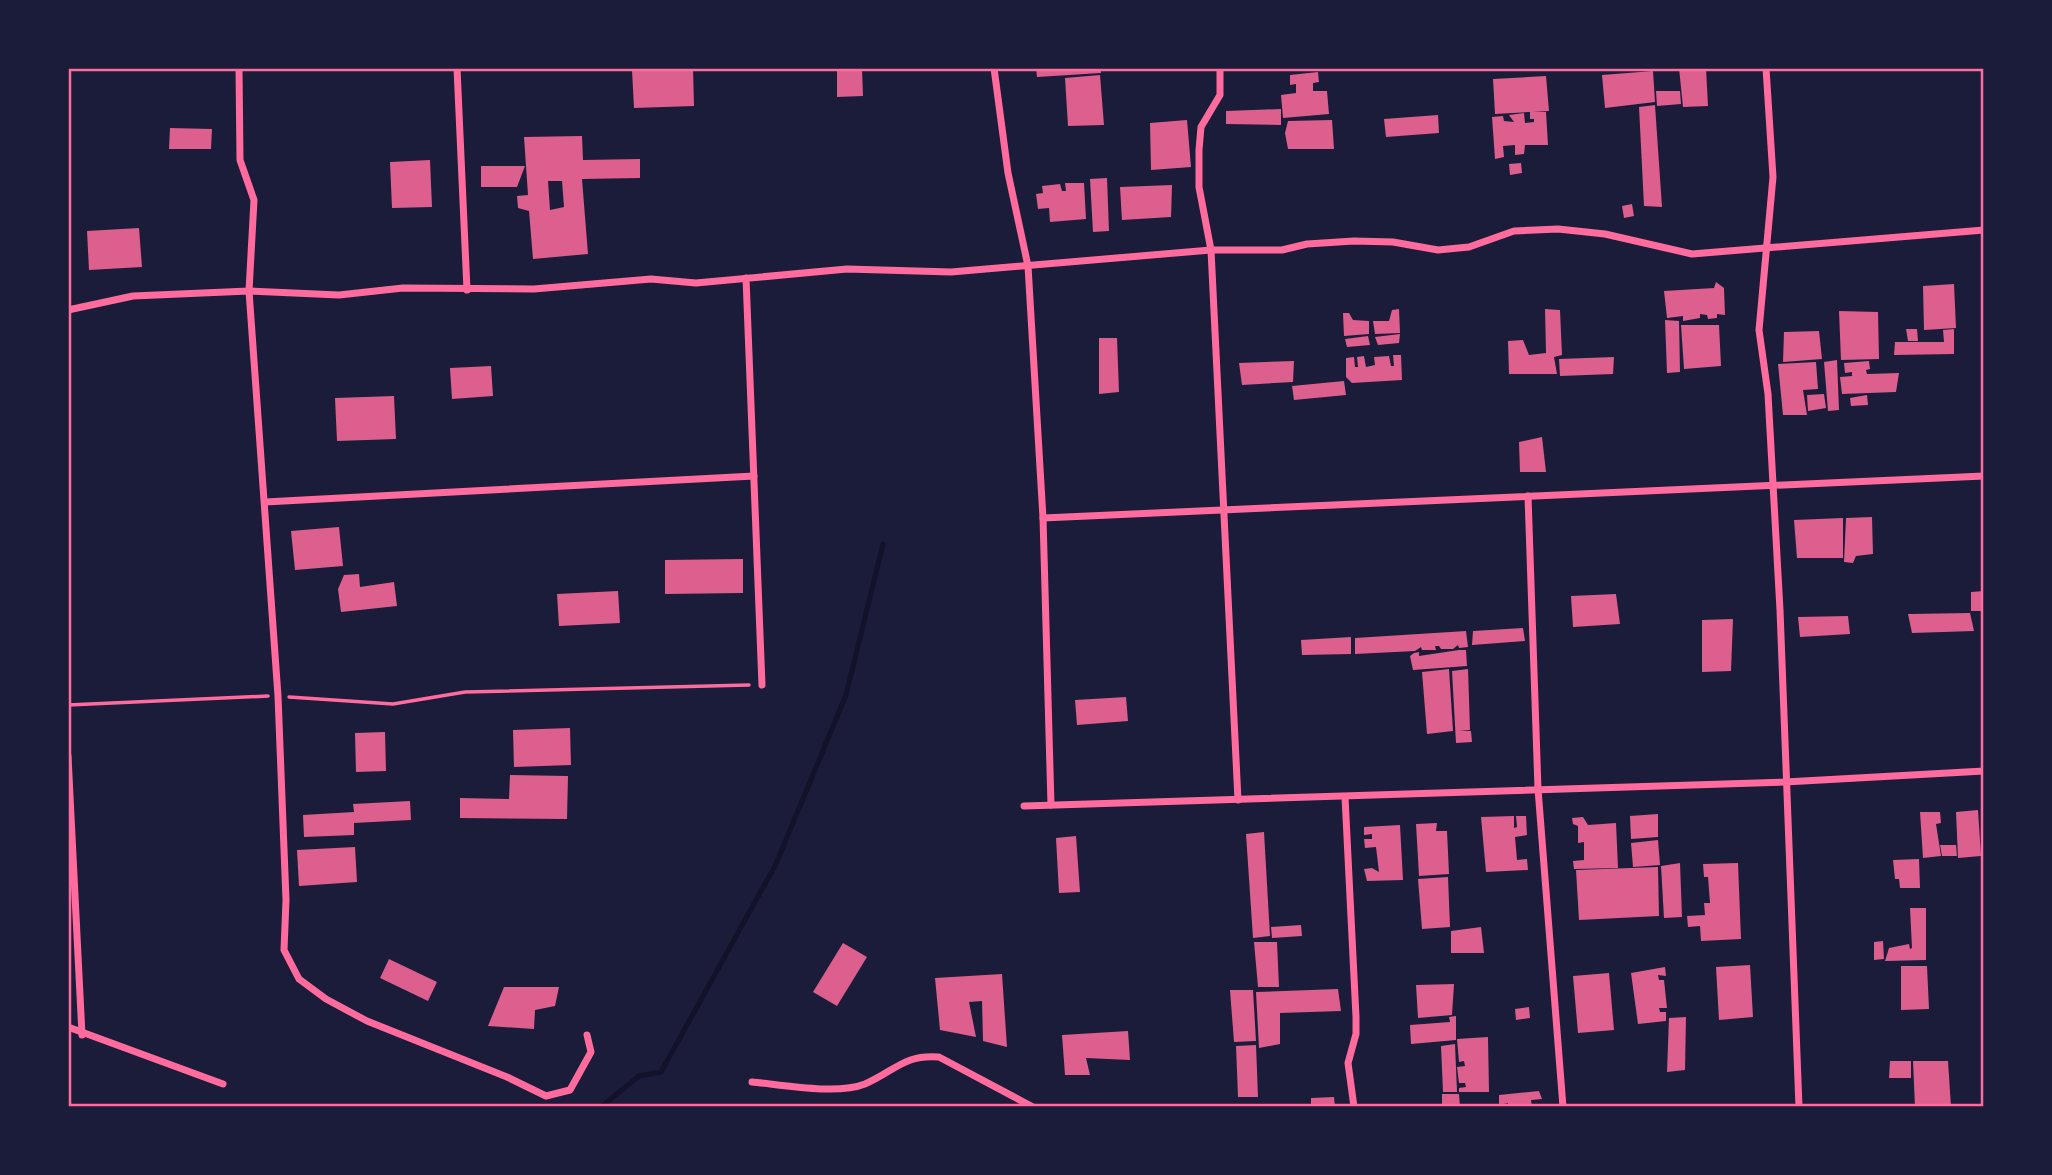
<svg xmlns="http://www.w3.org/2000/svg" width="2052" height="1175" viewBox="0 0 2052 1175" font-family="Georgia,serif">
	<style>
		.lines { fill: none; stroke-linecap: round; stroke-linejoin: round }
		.stream { stroke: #12122b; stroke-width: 5 }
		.building { fill: #dd5f8e; fill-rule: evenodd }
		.path { stroke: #ff6b9d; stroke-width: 3.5 }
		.minor { stroke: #ff6b9d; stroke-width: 7 }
		.neatline { fill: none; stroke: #ff6b9d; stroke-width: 2.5 }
	</style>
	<rect width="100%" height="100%" fill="#1b1b3a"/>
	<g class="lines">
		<path class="stream" d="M601,1107l38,-31 22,-4 115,-208 70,-169 37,-151"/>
	</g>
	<g class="building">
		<path d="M693,68l1,38 -60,2 -2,-38z"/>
		<path d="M837,68h25l1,28 -26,1z"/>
		<path d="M1036,68h65v5l-64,4z"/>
		<path d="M1679,68h27l2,38 -25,1z"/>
		<path d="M1653,71l2,31 -50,6 -3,-33z"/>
		<path d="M1318,72l1,10 -6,1v8h14l2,23 -46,4 -2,-23 15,-2v-9l-6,1v-10z"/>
		<path d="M1100,75l4,50 -36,1 -3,-48z"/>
		<path d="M1546,76l3,35 -16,1h13l2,33h-23l-1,9 -9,1v-10l-12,1 1,11 -9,2 -3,-42 11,-1 1,5 10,1 -5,-7 15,-2 1,10 9,-1v-3h-4v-7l-35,2 -2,-35z"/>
		<path d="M1656,91h24l1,13 -24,2z"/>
		<path d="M1655,105l7,102 -18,-1 -5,-99z"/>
		<path d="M1281,109v16l-55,-1v-13z"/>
		<path d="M1438,115l1,18 -53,4 -2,-18z"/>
		<path d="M1187,120l4,47 -40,3 -1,-47z"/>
		<path d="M1332,120l2,29h-46l-3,-16 3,-12z"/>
		<path d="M170,128l42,1 -1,20h-42z"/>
		<path d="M582,136l1,24 57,-1v19l-58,1 6,75 -55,5 -4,-48 -11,-3 -1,-12 11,-1 -4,-58zM548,181h14l2,26 -14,3z"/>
		<path d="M430,160l2,47 -40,1 -2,-46z"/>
		<path d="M1521,163l1,10 -12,2 -1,-11z"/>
		<path d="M481,166h44l-8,21h-36z"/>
		<path d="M1107,178l2,53 -16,1 -3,-53z"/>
		<path d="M1065,183h19l2,36 -36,3 -1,-14 -11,1 -2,-15 7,-1 -1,-7 18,-2 2,7h4z"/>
		<path d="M1172,185l-1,32 -49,3 -2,-33z"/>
		<path d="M1632,204l2,12 -10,2 -2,-12z"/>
		<path d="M139,228l3,39 -53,3 -2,-39z"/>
		<path d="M1716,282l8,6 1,27 -8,-1v4l-9,1 -1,-4 -7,-1v4l-17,3v-5l-16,2 -3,-27 50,-3z"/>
		<path d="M1954,284l2,44 -32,2 -1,-44z"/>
		<path d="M1399,309l1,24 -25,1 -2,-13h16l3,-11z"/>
		<path d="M1545,309l15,1 2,45 -8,2 3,17h-48l-1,-33 15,-1 6,15 17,-2z"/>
		<path d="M1839,311l39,1 1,47 -38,1z"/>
		<path d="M1343,313h6l4,7 16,1v13l-25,2z"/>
		<path d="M1665,320l14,1 1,51 -13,1z"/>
		<path d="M1681,325h38l2,41 -37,3z"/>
		<path d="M1906,329h11l1,12h-10z"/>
		<path d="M1954,329v25l-60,1 1,-13h49l-1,-12z"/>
		<path d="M1819,331l3,28 -39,3 1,-30z"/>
		<path d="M1400,334l-1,9 -21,2 -3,-8z"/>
		<path d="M1368,336l2,9 -23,2 -2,-8z"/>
		<path d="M1099,338h18l2,54 -20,2z"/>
		<path d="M1393,355h8l1,25 -50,3 -6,-6v-19l8,-1 1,10h3l-1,-10 7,-1 2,11 9,-2 -1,-8 15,-1 2,10h3z"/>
		<path d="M1614,357l-1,17 -53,2 -1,-17z"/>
		<path d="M1837,360l2,50 -11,1 -4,-49z"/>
		<path d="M1294,361l-1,21 -51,3 -3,-22z"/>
		<path d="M1869,361l1,8 -4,1 1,4 32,-1 -3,19 -54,2 -2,-17 12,-1v-4l-7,1 -1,-10z"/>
		<path d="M1816,362l2,27 -15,1 4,25h-24l-5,-51z"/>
		<path d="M491,366l2,30 -41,3 -2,-31z"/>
		<path d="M1344,381l2,14 -52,5 -2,-14z"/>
		<path d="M1824,394l2,14 -18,3 -1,-16z"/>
		<path d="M1867,395l1,10 -17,1 -1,-8z"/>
		<path d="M394,396l2,43 -59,2 -2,-43z"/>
		<path d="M1542,437l4,35h-26l-1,-30z"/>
		<path d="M1872,517l1,37 -17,2 -3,7 -9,-1 2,-44z"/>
		<path d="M1843,518v40h-46l-3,-38z"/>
		<path d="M339,527l4,39 -48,4 -4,-39z"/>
		<path d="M743,559v34l-78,1v-34z"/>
		<path d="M359,574l1,13 34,-5 3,24 -56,6 -3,-23 6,-14z"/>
		<path d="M618,591l2,32 -61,3 -2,-32z"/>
		<path d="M1984,591v20h-13v-19z"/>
		<path d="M1616,594l4,30 -47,3 -2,-31z"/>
		<path d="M1970,613l4,18 -62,2 -4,-19z"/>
		<path d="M1848,616l2,18 -50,3 -2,-20z"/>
		<path d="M1733,619l-2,52 -29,1v-52z"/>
		<path d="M1523,628l2,13 -53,4 1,-14z"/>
		<path d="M1466,631l2,16 -9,1 -1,-3 -5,4h-12l-2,-3h-4l1,4h-14l-1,-3 -6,4 -60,3v-16z"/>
		<path d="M1351,637v17l-49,1 -1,-15z"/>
		<path d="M1459,650h7l1,16 -54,4 -3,-14 4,-3 5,-1v4z"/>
		<path d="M1449,669l4,62 -26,3 -5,-62z"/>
		<path d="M1468,669l2,61 -11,1h12l1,11 -16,1 -4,-72z"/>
		<path d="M1126,697l2,24 -51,4 -2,-25z"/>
		<path d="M570,728l1,37 -57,2 -1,-37z"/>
		<path d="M385,732l1,39 -30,1 -1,-39z"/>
		<path d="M510,775l58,1 -1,43 -107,-1v-20l49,1z"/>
		<path d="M410,801l1,19 -57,3v12l-50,2 -1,-22 51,-3 -1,-8z"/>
		<path d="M1978,810l3,46 -23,2 -2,-46z"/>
		<path d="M1920,812h20l1,11 -5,1 5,32 -18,2z"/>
		<path d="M1658,814v23l-27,2 -1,-23z"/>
		<path d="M1514,816v12l3,-1 -1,-11h10l1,19 -12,2 2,23 10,-1 1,11 -42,2 -5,-55z"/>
		<path d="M1583,817l5,8 28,-2 2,45 -44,1 -1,-8 11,-1v-18l-6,1v-17l-5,-2 -1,-6z"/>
		<path d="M1437,823l-1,8h11l2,43 -30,2 -3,-52z"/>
		<path d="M1400,825l3,55 -36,1 -3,-12 8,-1 7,4 -3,-25 -11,1 -1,-9h8v-5l-8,1v-8z"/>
		<path d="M1264,832l6,104 -17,2 -7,-104z"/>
		<path d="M1076,836l4,56 -21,1 -3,-55z"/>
		<path d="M1658,840l2,25 -27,2 -2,-24z"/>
		<path d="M1940,845h16l1,11h-15z"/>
		<path d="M355,847l2,35 -58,4 -2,-36z"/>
		<path d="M1919,859l1,29h-20l-1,-9h-4l-2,-19z"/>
		<path d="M1680,863l2,54 -18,1 -3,-52z"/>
		<path d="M1738,863l3,76 -40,2 -1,-15 -12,1 -1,-11 18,-1 -1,-12h6l-2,-26h-4l-1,-13z"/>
		<path d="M1658,867l1,49 -80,4 -3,-50z"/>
		<path d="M1448,877l2,50 -28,2 -4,-50z"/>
		<path d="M1910,908h16v52l-41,1 4,-13 20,-4 1,5 2,-1z"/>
		<path d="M1301,925l1,11 -30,2 -1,-11z"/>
		<path d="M1481,927l3,26h-33v-22z"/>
		<path d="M1883,941l1,18 -10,1v-18z"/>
		<path d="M1254,942h23l2,45h-21z"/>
		<path d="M843,943l24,14 -30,49 -24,-14z"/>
		<path d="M389,959l48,23 -9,19 -48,-23z"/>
		<path d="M1750,965l3,52 -34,3 -3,-53z"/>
		<path d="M1901,966h26l2,43 -28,1z"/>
		<path d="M1665,967l1,9 -8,-1 1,5h5l3,28h-8l1,4h6v9l-28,3 -7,-51z"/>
		<path d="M1609,973l5,57 -36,3 -5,-57z"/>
		<path d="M1002,974l5,73 -24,-6 -1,-40 -13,1 7,35 -36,-7 -5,-52z"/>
		<path d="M1454,984l-2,31 -34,3 -2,-33z"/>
		<path d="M504,987h55l-4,19 -20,4 -1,19 -46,-3z"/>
		<path d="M1338,989l3,22 -61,2v31l-21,4 -3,-56z"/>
		<path d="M1230,990h23l3,51 -22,1z"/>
		<path d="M1529,1007l1,11 -14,2 -1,-11z"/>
		<path d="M1456,1016v24l-45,4 -1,-19 40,-3 -1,-5z"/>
		<path d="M1686,1017l-1,53 -18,2 2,-54z"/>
		<path d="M1128,1031l2,29 -44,-2 4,17h-25l-3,-40z"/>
		<path d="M1488,1037l1,55h-30v-4l7,-1 -1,-4h-6l-2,-16 8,-1 -1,-5 -5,1 -2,-23z"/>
		<path d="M1455,1044l2,48h-14l-2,-46z"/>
		<path d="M1256,1045l2,52h-20l-2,-51z"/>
		<path d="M1890,1061h21v17h-22z"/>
		<path d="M1913,1061h35l3,46h-36z"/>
		<path d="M1539,1091l3,8 -11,1 1,7h-24v-4l-9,2v-10z"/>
		<path d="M1442,1094h17l1,13h-18z"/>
		<path d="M1334,1097l1,10h-24v-9z"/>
	</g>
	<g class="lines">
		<g class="path">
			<path d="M289,697l104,7 72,-12 284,-7"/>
			<path d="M68,705l200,-9"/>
		</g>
		<g class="minor">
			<path d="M239,68l1,92 14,40 -5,91 29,405 8,204 -2,50 15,29 27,20 41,22 140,56 39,19 24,-6 21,-38 -4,-17"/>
			<path d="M457,68l10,222"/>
			<path d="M994,68l14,105 20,93 15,252 8,287"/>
			<path d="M1220,68v27l-19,32 -2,23v37l12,63 27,550"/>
			<path d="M1766,68l7,109 -14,153 9,64 12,216 19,497"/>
			<path d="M746,278l16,407"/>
			<path d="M68,310l65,-14 116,-5 90,4 64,-7 131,1 117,-10 45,4 151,-14 104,3 260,-22h71l25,-6 47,-3 39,1 45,8 31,-3 45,-16 44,-2 47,5 87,20 292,-24"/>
			<path d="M1528,496l10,293 25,318"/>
			<path d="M265,502l489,-26"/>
			<path d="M1043,518l941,-42"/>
			<path d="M68,756l14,279"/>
			<path d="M1345,797l11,220v17l-8,29 6,44"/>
			<path d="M1024,806l761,-24 199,-11"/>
			<path d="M68,1027l155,57"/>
			<path d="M752,1082c31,3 85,13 113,2 30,-13 39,-30 74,-27l94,50"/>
		</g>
	</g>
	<rect width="2052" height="1175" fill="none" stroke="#1b1b3a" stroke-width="140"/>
	<rect x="70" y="70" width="1912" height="1035" class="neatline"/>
</svg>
